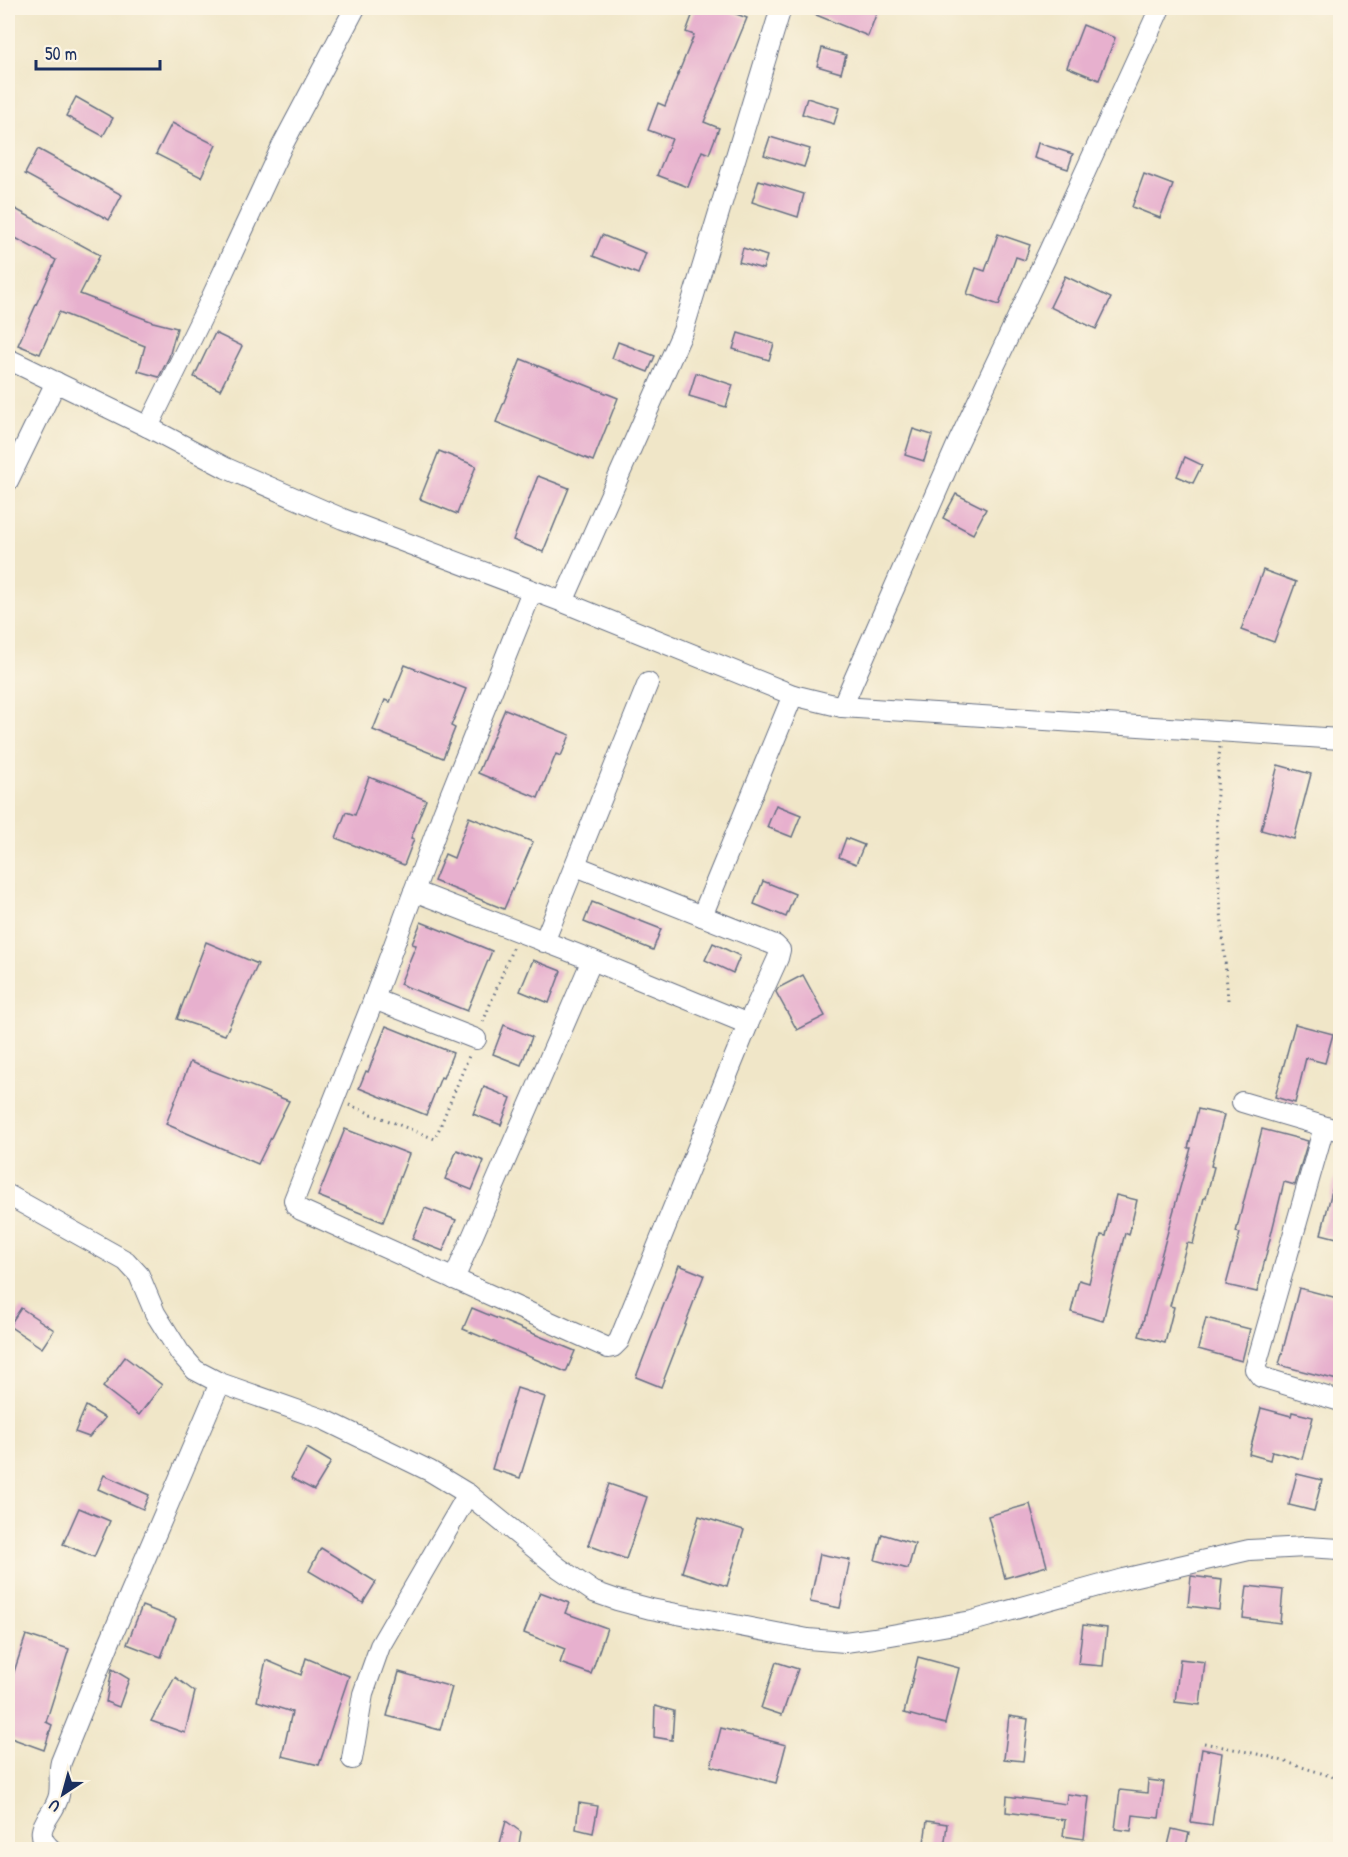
<svg xmlns="http://www.w3.org/2000/svg" width="1348" height="1857" viewBox="0 0 1348 1857" font-family="'Patrick Hand',sans-serif">
	<style>
		.building { fill: #e7b0ce }
		.lines { fill: none; stroke-linecap: round; stroke-linejoin: round }
		.street-casing { stroke: #666f83; stroke-width: 22 }
		.path { stroke: #666f83; stroke-width: 3; stroke-dasharray: 1.5 4.5; stroke-linecap: butt }
		.street { stroke: #fff; stroke-width: 20 }
	</style>
	<rect width="100%" height="100%" fill="#fcf5e5"/>
	<filter id="ink" filterUnits="userSpaceOnUse"><feTurbulence type="fractalNoise" baseFrequency=".0167" numOctaves="2"/><feDisplacementMap in="SourceGraphic" scale="12" xChannelSelector="R" yChannelSelector="G"/><feConvolveMatrix kernelMatrix="1 2 1 2 8 2 1 2 1" color-interpolation-filters="sRGB"/></filter>
	<filter id="wash" filterUnits="userSpaceOnUse"><feTurbulence type="fractalNoise" baseFrequency=".008" numOctaves="4" result="noise"/><feDisplacementMap in="SourceGraphic" scale="24" xChannelSelector="R" yChannelSelector="G"/><feGaussianBlur stdDeviation="1.35" result="paint"/><feColorMatrix in="noise" values="0 0 0 0 0 0 0 0 0 0 0 0 0 0 0 0 0 1.4 0 .05"/><feComposite in="paint" operator="in"/></filter>
	<g filter="url(#wash)">
		<rect width="100%" height="100%" fill="#f0e6c8"/>
		<g id="blocks">
			<g class="building">
				<path d="M695,8h25l27,10 -43,104 15,6 -10,26 -7,-3 -14,36 -31,-12 15,-36 -24,-9 10,-27 7,3 29,-71 -8,-3z"/>
				<path d="M799,8h66l12,4 -9,24z"/>
				<path d="M1083,25l32,13 -16,42 -32,-13z"/>
				<path d="M822,48l24,7 -5,18 -24,-7z"/>
				<path d="M76,97l37,21 -10,18 -37,-20z"/>
				<path d="M807,98l32,10 -5,16 -32,-10z"/>
				<path d="M172,123l44,22 -15,32 -45,-23z"/>
				<path d="M770,137l40,12 -6,18 -40,-12z"/>
				<path d="M1038,143l35,11 -5,15 -34,-11z"/>
				<path d="M38,149l84,46 -13,25 -84,-46z"/>
				<path d="M1144,174l29,11 -13,33 -28,-11z"/>
				<path d="M759,180l45,14 -6,23 -46,-15z"/>
				<path d="M8,205l92,50 -20,39 73,28 24,6 -8,29 -10,20 -21,-6 7,-25 -86,-34 -19,42 -22,-9 38,-85 -48,-26z"/>
				<path d="M998,234l32,11 -5,15 -9,-3 -17,48 -32,-11 9,-26 9,3z"/>
				<path d="M602,235l44,18 -8,21 -45,-18z"/>
				<path d="M743,248l24,8 -4,13 -24,-7z"/>
				<path d="M1065,276l46,22 -15,31 -46,-22z"/>
				<path d="M215,333l27,13 -22,44 -26,-13z"/>
				<path d="M738,333l36,11 -5,16 -36,-11z"/>
				<path d="M618,342l37,14 -7,16 -36,-14z"/>
				<path d="M521,359l97,39 -25,63 -97,-39z"/>
				<path d="M696,373l37,12 -7,22 -37,-11z"/>
				<path d="M913,429l19,6 -8,26 -19,-6z"/>
				<path d="M439,451l37,15 -19,48 -37,-15z"/>
				<path d="M1185,457l17,8 -9,18 -16,-7z"/>
				<path d="M538,476l31,12 -26,64 -30,-12z"/>
				<path d="M956,494l30,15 -13,25 -30,-16z"/>
				<path d="M1263,570l33,12 -22,60 -33,-12z"/>
				<path d="M405,665l61,24 -15,37 4,2 -12,30 -70,-28 12,-30 5,2z"/>
				<path d="M505,709l65,26 -9,21 -5,-2 -18,44 -60,-25z"/>
				<path d="M1278,765l33,9 -17,65 -33,-9z"/>
				<path d="M369,777l57,23 -15,38 3,1 -10,26 -68,-27 10,-26 9,3z"/>
				<path d="M776,805l25,10 -9,22 -25,-10z"/>
				<path d="M469,817l64,25 -29,67 -70,-28 11,-27 9,4z"/>
				<path d="M846,838l18,7 -8,19 -17,-7z"/>
				<path d="M763,881l32,13 -9,23 -32,-13z"/>
				<path d="M592,902l69,27 -8,21 -69,-28z"/>
				<path d="M421,922l71,29 -25,60 -67,-27 16,-39 -4,-1z"/>
				<path d="M206,942l52,22 -33,71 -48,-16z"/>
				<path d="M713,943l27,13 -7,17 -28,-13z"/>
				<path d="M533,960l28,11 -12,32 -29,-12z"/>
				<path d="M803,975l22,41 -28,14 -21,-38 2,-4z"/>
				<path d="M1295,1024l38,10 -8,29 -19,-5 -11,45 -20,-6z"/>
				<path d="M504,1025l28,12 -11,28 -28,-11z"/>
				<path d="M386,1026l67,27 -10,25 -2,-1 -15,38 -67,-27 7,-17 2,1z"/>
				<path d="M190,1062l99,39 -31,63 -92,-40z"/>
				<path d="M484,1087l27,11 -10,27 -28,-11z"/>
				<path d="M1198,1109l26,6 -13,51 3,1 -8,31h-2l-11,46 -6,-1 -17,63 4,1 -9,36 -26,-7 52,-188h-3z"/>
				<path d="M345,1129l64,25 -26,68 -65,-26z"/>
				<path d="M1262,1129l46,12 -13,44 -11,-3 -27,110 -31,-7 14,-52 -4,-1z"/>
				<path d="M457,1150l27,11 -12,29 -27,-11z"/>
				<path d="M1336,1175l5,1v63l-20,-5z"/>
				<path d="M1116,1195l21,5 -8,35 -4,-2 -22,88 -32,-9 8,-32 10,3 12,-48 5,1z"/>
				<path d="M425,1208l31,12 -13,31 -31,-12z"/>
				<path d="M679,1265l25,10 -43,112 -25,-10z"/>
				<path d="M1299,1288l42,11v82l-62,-16z"/>
				<path d="M21,1308l33,22 -12,18 -33,-22z"/>
				<path d="M472,1308l103,43 -9,21 -103,-43z"/>
				<path d="M1206,1318l44,11 -8,32 -44,-12z"/>
				<path d="M125,1357l37,28 -23,30 -36,-28z"/>
				<path d="M517,1388l28,9 -25,81 -28,-9z"/>
				<path d="M86,1406l19,12 -16,19 -14,-5z"/>
				<path d="M1261,1408l30,8 1,-4 21,5 -11,42 -30,-8 -2,9 -21,-6z"/>
				<path d="M307,1448l24,14 -17,28 -23,-12z"/>
				<path d="M1297,1474l25,6 -8,31 -25,-6z"/>
				<path d="M104,1475l45,20 -6,14 -45,-20z"/>
				<path d="M609,1484l38,13 -21,62 -38,-14z"/>
				<path d="M1030,1504l17,62 -42,12 -17,-62z"/>
				<path d="M79,1508l31,13 -16,36 -31,-13z"/>
				<path d="M699,1516l45,14 -17,56 -45,-14z"/>
				<path d="M882,1534l33,10 -7,25 -33,-9z"/>
				<path d="M321,1548l55,34 -13,21 -54,-32z"/>
				<path d="M820,1554l30,6 -10,48 -30,-6z"/>
				<path d="M1191,1576l31,4 -3,30 -31,-4z"/>
				<path d="M1247,1586l36,4 -3,33 -37,-5z"/>
				<path d="M540,1592l29,11 -4,10 42,15 -16,46 -31,-11 5,-14 -41,-16z"/>
				<path d="M142,1606l34,13 -15,38 -34,-13z"/>
				<path d="M1083,1625l24,3 -4,38 -25,-2z"/>
				<path d="M26,1635l43,14 -23,73 6,3 -8,25 -36,-13v-61l4,2z"/>
				<path d="M918,1657l41,11 -14,56 -41,-11z"/>
				<path d="M306,1658l43,18 -30,89 -37,-9 10,-44 -35,-11 9,-41 35,15z"/>
				<path d="M1180,1659l25,3 -5,43 -25,-3z"/>
				<path d="M776,1662l22,7 -16,46 -21,-7z"/>
				<path d="M112,1669l17,10 -10,28 -13,-5z"/>
				<path d="M399,1672l53,15 -12,43 -53,-14z"/>
				<path d="M175,1677l20,15 -10,41 -34,-12z"/>
				<path d="M655,1706l19,5 -2,29 -18,-3z"/>
				<path d="M1009,1716l19,3 -5,42 -19,-2z"/>
				<path d="M721,1728l65,17 -10,38 -65,-17z"/>
				<path d="M1202,1749l20,4 -10,72 -21,-3z"/>
				<path d="M1148,1780l16,2 -5,36 -26,-3 -2,16 -16,-2 5,-39 27,3z"/>
				<path d="M1067,1794l22,3 -5,42 -21,-3 2,-16 -59,-8 1,-16 59,8z"/>
				<path d="M579,1803l19,3 -5,27 -17,-4z"/>
				<path d="M506,1821l15,11 -3,18h-12l-7,-3z"/>
				<path d="M927,1821l20,3 -3,26h-21z"/>
				<path d="M1172,1829l17,4 -4,17h-18z"/>
			</g>
		</g>
	</g>
	<g filter="url(#ink)">
		<use href="#blocks" fill-opacity="0" stroke="#666f83" stroke-width="1.5"/>
		<g class="lines">
			<g class="street-casing">
				<g id="street">
					<path d="M8,359l140,68 78,41 117,51 220,83 230,93 49,12 498,32"/>
					<path d="M148,427l61,-124 73,-157 73,-138"/>
					<path d="M8,481l48,-99"/>
					<path d="M532,591l-89,222 -69,186 -80,201 2,6 5,4 307,138 5,-1 6,-6 129,-317 30,-66 2,-8 -5,-5 -199,-79"/>
					<path d="M563,602l120,-271 98,-323"/>
					<path d="M842,707l115,-262 92,-194 111,-243"/>
					<path d="M414,891l178,69 156,64"/>
					<path d="M702,916l91,-221"/>
					<path d="M544,942l104,-259"/>
					<path d="M374,999l102,40"/>
					<path d="M1242,1102l98,29"/>
					<path d="M1324,1127l-69,242 6,8 79,24"/>
					<path d="M8,1195l118,66 13,14 16,38 25,40 15,17 25,13"/>
					<path d="M454,1279l138,-319"/>
					<path d="M352,1759l11,-65 17,-48 88,-152"/>
					<path d="M52,1850c-25,-21 3,-33 7,-55 2,-11 -1,-22 2,-33l49,-121 110,-258 105,37 105,51 38,23 91,74 35,24 23,8 34,9 157,30 37,3 29,-4 98,-17 151,-42 126,-29 57,-3 34,2"/>
				</g>
			</g>
			<g class="path">
				<path d="M1220,747c-9,84 2,168 8,253"/>
				<path d="M483,1022l30,-75"/>
				<path d="M349,1105l86,34 34,-83"/>
				<path d="M1204,1743l63,13 73,23"/>
			</g>
			<use href="#street" class="street"/>
		</g>
	</g>
	<rect width="1348" height="1857" fill="none" stroke="#fcf5e5" stroke-width="30"/>
	<g transform="translate(63 1794) rotate(216)" stroke="#fcf5e5" stroke-width="4.5" paint-order="stroke">
	<path d="M0-4.5L10 22L0 15L-10 22Z" fill="#1b2f5e"/>
	<text y="-9" font-size="16" font-weight="bold" text-anchor="middle" fill="#1b2f5e">U</text>
	</g>
	<path d="M36 60v9h124v-9" fill="none" stroke="#1b2f5e" stroke-width="3"/>
	<text x="45" y="60" font-size="18" fill="#1b2f5e" stroke="#fcf5e5" stroke-width="4.5" paint-order="stroke">50 m</text>
</svg>
